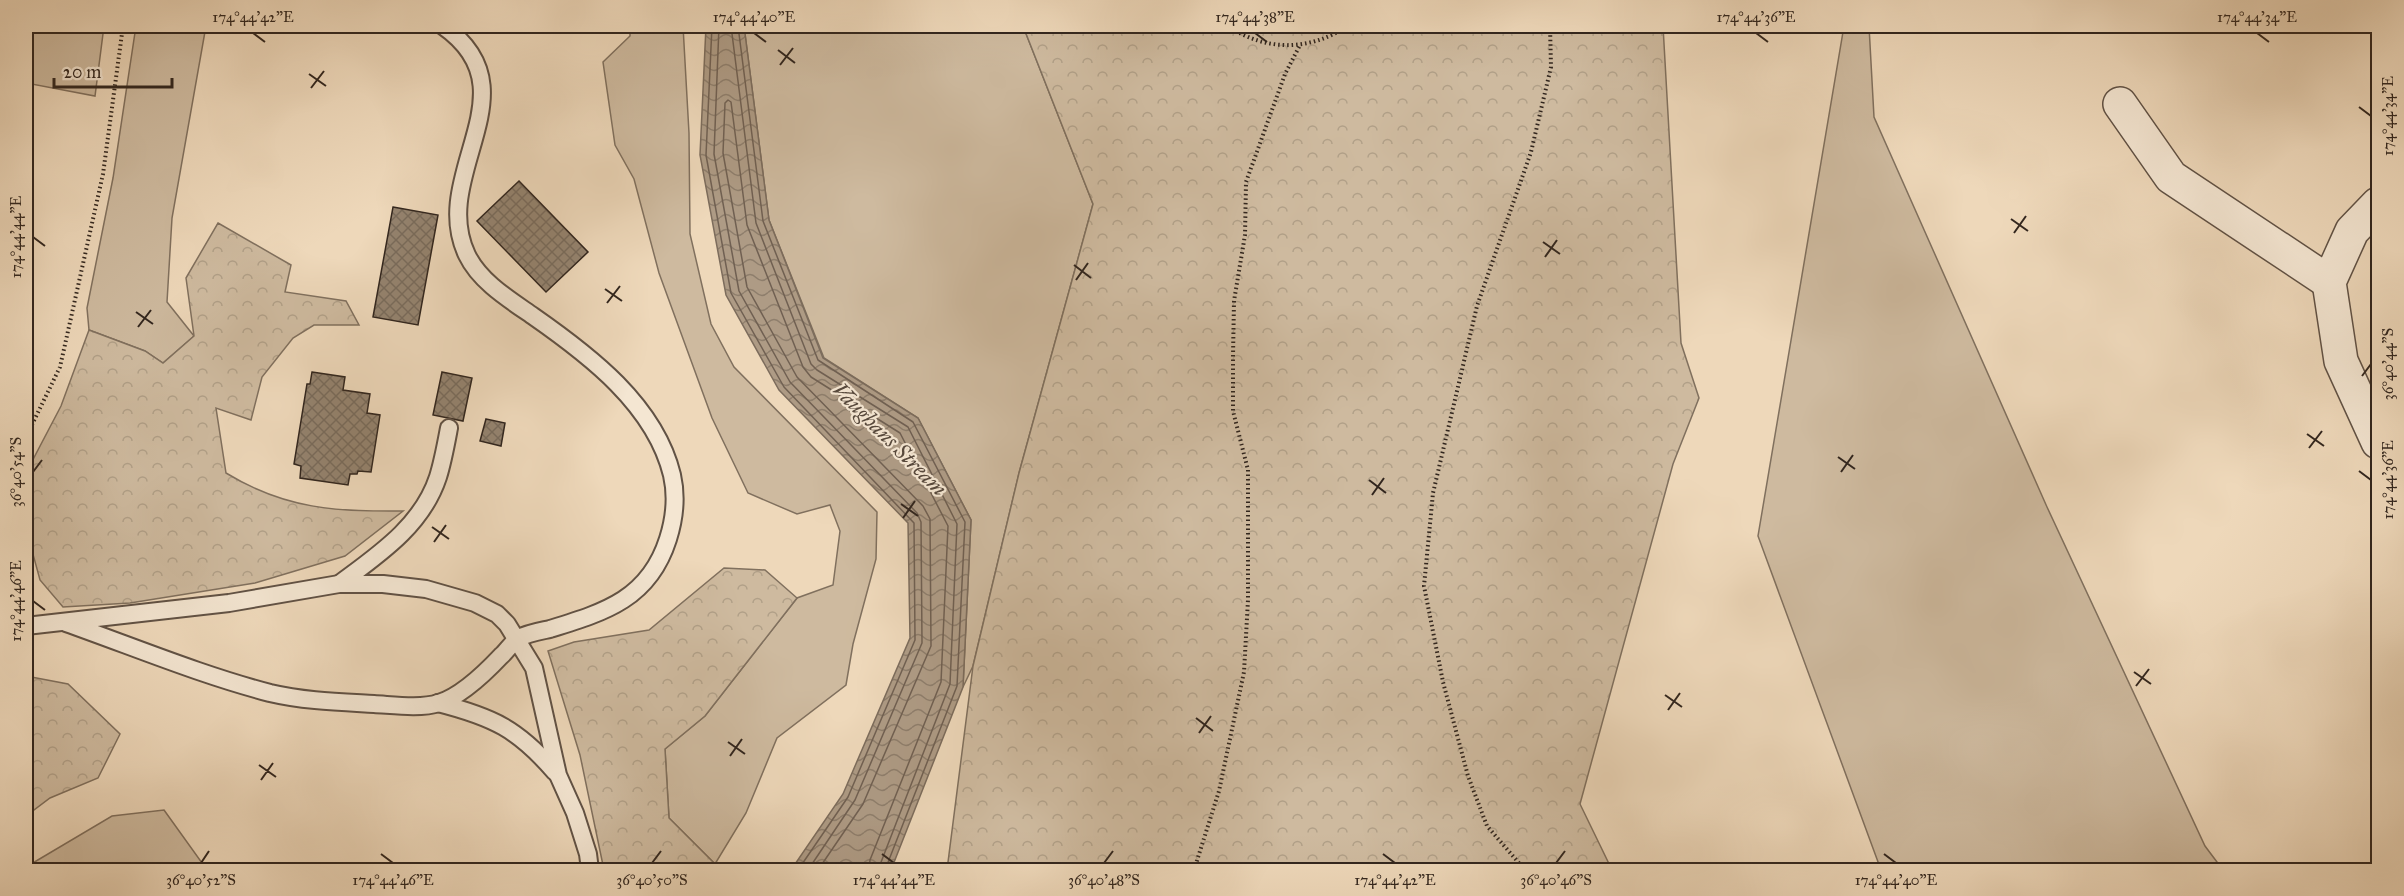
<svg xmlns="http://www.w3.org/2000/svg" width="2404" height="896" viewBox="0 0 2404 896" font-family="'IM FELL Great Primer',serif">
	<style>
		.grass { fill: #ceba9f; stroke: #80705e; stroke-width: 1.5 }
		.forest { fill: url(#forest-crowns); stroke: #80705e; stroke-width: 1.5 }
		.water { fill: url(#water-waves); stroke: #7c6c5c; stroke-width: 1.5 }
		.lines { fill: none; stroke-linecap: round; stroke-linejoin: round }
		.shore { stroke: #706052; stroke-width: 1.5 }
		.building { fill: url(#building-cross-hatch); stroke: #32261e; stroke-width: 1.5 }
		.lane-casing { stroke: #615245; stroke-width: 20 }
		.street-casing { stroke: #615245; stroke-width: 36 }
		.path { stroke: #32261e; stroke-width: 4; stroke-dasharray: 1.5 3; stroke-linecap: butt }
		.lane { stroke: #f4e6d2; stroke-width: 16 }
		.street { stroke: #f4e6d2; stroke-width: 33 }
		.ticks { fill: none; stroke: #32261e; stroke-width: 2 }
		.labels { text-anchor: middle; dominant-baseline: central; stroke-width: 4.5; stroke-linejoin: round; paint-order: stroke }
		.water-label { font-size: 22px; font-style: italic; fill: #57493d; stroke: #f4e6d2 }
		.neatline { fill: none; stroke: #32261e; stroke-width: 2 }
		.ticks-label { font-size: 15px; text-anchor: middle; fill: #32261e }
	</style>
	<defs>
		<pattern id="forest-crowns" width="20" height="18" patternUnits="userSpaceOnUse" patternTransform="scale(1.5)"><rect width="20" height="18" fill="#ceba9f"/><path d="M2 6a3 3 0 1 1 6 0M12 15a3 3 0 1 1 6 0" fill="none" stroke="#b1a088"/></pattern>
		<pattern id="water-waves" width="16" height="10" patternUnits="userSpaceOnUse" patternTransform="scale(1.5)"><rect width="16" height="10" fill="#ae9b85"/><path d="M0 5q4-4 8 0t8 0" fill="none" stroke="#8e7e6c"/></pattern>
		<pattern id="building-cross-hatch" width="8" height="8" patternUnits="userSpaceOnUse" patternTransform="scale(1.5)"><rect width="8" height="8" fill="#94836f"/><path d="M0 0l8 8M0 8l8-8" fill="none" stroke="#796b5b"/></pattern>
	</defs>
	<rect width="100%" height="100%" fill="#eed8ba"/>
	<filter id="stains"><feTurbulence type="fractalNoise" baseFrequency=".00333" numOctaves="4"/><feColorMatrix values="0 0 0 0 .2 0 0 0 0 .09 0 0 0 0 .02 0 0 0 .5 -.17"/></filter>
	<radialGradient id="worn" r=".72"><stop offset=".6" stop-color="#630" stop-opacity="0"/><stop offset="1" stop-color="#630" stop-opacity=".3"/></radialGradient>
	<g class="grass">
		<path d="M26,26h78l-9,70 -69,-13z"/>
		<path d="M136,26h70l-34,192 -5,84 27,34 -31,27 -18,-12 -56,-21 -2,-22 26,-130z"/>
		<path d="M630,26h53l6,107 1,101 21,90 23,43 143,145 -1,47 -23,85 -7,41 -69,53 -31,75 -31,51 -46,-46 -4,-69 40,-33 92,-118 36,-13 7,-54 -10,-26 -33,9 -49,-21 -36,-75 -53,-145 -25,-94 -19,-34 -12,-83 27,-26z"/>
		<path d="M744,26h279l70,178 -74,269 -46,193 -10,21 8,-167 -53,-102 -94,-60 -55,-138z"/>
		<path d="M1844,26h25l5,91 173,390 158,339 18,24h-342l-123,-334z"/>
		<path d="M164,810l43,60c59,-9 114,-6 173,0h-354v-3l86,-51z"/>
	</g>
	<g class="forest">
		<path d="M1023,26h640l18,317 18,55 -26,66 -93,340 32,66h-665l26,-204 46,-193 74,-269z"/>
		<path d="M218,223l73,42 -6,27 61,9 13,24h-45l-21,13 -31,39 -11,43 -35,-12 10,65c59,36 111,39 177,38l-58,45 -90,27 -125,20 -67,4 -23,-27 -9,-33 -4,-76 34,-65 28,-76 56,21 18,12 31,-27 -8,-58z"/>
		<path d="M724,568l41,2 32,28 -92,118 -40,33 4,69 46,46 -8,6h-103l-24,-115 -32,-104 26,-9 75,-12z"/>
		<path d="M26,676l42,8 52,50 -22,44 -48,20 -24,18z"/>
	</g>
	<path class="water" d="M706,26h38l25,194 54,138 95,60 53,102 -8,167 -72,183h-100l52,-76 67,-156 -2,-115 -129,-133 -53,-95 -26,-140z"/>
	<g class="lines">
		<g class="shore">
			<path d="M712,26l-6,129 25,138 53,94 130,136 1,117 -67,157 -50,73"/>
			<path d="M719,26l-5,128 25,137 51,91 127,131 4,9 1,121 -67,157 -47,70"/>
			<path d="M731,26l25,197 55,141 6,6 91,57 49,97 -7,160 -72,186"/>
			<path d="M738,26l25,195 55,139 95,62 52,100 -8,164 -72,184"/>
			<path d="M818,870l45,-66 68,-158 -1,-127 -7,-13 -126,-129 -50,-90 -24,-134 2,-50 3,-3 3,2 16,123 56,142 8,10 89,56 48,93 -7,156 -71,178 -1,10"/>
		</g>
	</g>
	<g class="building">
		<path d="M519,181l69,71 -42,40 -69,-71z"/>
		<path d="M393,207l45,8 -20,110 -45,-8z"/>
		<path d="M312,372l33,5 -2,13 27,4 -3,19 13,2 -9,57 -13,-1 -1,3h-7l-2,11 -48,-7 1,-12 -7,-2 13,-80h3z"/>
		<path d="M442,372l30,6 -9,43 -30,-6z"/>
		<path d="M486,419l19,4 -4,23 -21,-5z"/>
	</g>
	<g class="lines">
		<g class="lane-casing">
			<g id="lane">
				<path d="M339,584c39,-29 83,-58 99,-107 5,-16 8,-33 11,-49"/>
				<path d="M66,623c68,24 135,52 204,70 34,8 69,9 104,11 19,1 46,5 65,-1 22,-7 46,-30 62,-47 6,-5 11,-14 18,-18 9,-5 22,-7 31,-9 55,-17 99,-30 118,-90 7,-22 9,-42 4,-64 -17,-70 -83,-120 -139,-159 -23,-16 -53,-34 -66,-61 -39,-81 69,-164 -24,-229"/>
				<path d="M26,626l203,-23 110,-19h44l43,5 49,14 22,11 10,10 27,44 24,107 17,38 13,41 2,16"/>
				<path d="M438,703c55,14 80,26 117,69"/>
			</g>
		</g>
		<g class="street-casing">
			<g id="street">
				<path d="M2120,104l51,73 158,105"/>
				<path d="M2378,204l-26,27 -23,51 12,79 37,81"/>
			</g>
		</g>
		<g class="path">
			<path d="M1228,26c39,26 81,25 120,0"/>
			<path d="M26,437l34,-70 43,-193 20,-148"/>
			<path d="M26,588l2,10"/>
			<path d="M1194,870l25,-79 25,-119 4,-72v-130l-15,-59v-55l1,-55 11,-66 1,-53 39,-108 15,-29"/>
			<path d="M1525,870l-38,-44 -19,-50 -25,-94 -19,-96 9,-93 44,-187 54,-154 20,-85 -1,-41"/>
		</g>
		<use href="#lane" class="lane"/>
		<use href="#street" class="street"/>
	</g>
	<path class="ticks" d="M253,33l12,9M754,33l12,9M1255,33l12,9M1756,33l12,9M2257,33l12,9M778,50l17,13M780,65l13,-17M309,74l17,12M311,88l13,-17M2359,107l12,9M2011,219l17,12M2014,233l12,-17M33,237l12,9M1543,242l17,12M1545,257l12,-17M1074,265l17,13M1076,280l12,-17M605,289l17,12M607,303l13,-17M136,312l17,12M138,327l13,-17M2362,376l9,-12M2307,434l17,12M2309,448l13,-17M1838,457l17,12M2359,471l12,9M33,472l9,-12M1841,472l12,-17M1369,480l17,13M1372,495l12,-17M901,504l17,12M903,518l12,-17M432,527l17,12M434,542l12,-17M33,601l12,9M2134,672l17,12M2136,686l13,-17M1665,695l17,12M1668,710l12,-17M1196,718l17,13M1199,733l12,-17M728,742l17,12M730,756l12,-17M259,765l17,12M261,780l12,-17M381,854l12,9M882,854l12,9M1383,854l12,9M1884,854l12,9M201,863l8,-12M652,863l9,-12M1104,863l9,-12M1556,863l9,-12"/>
	<g class="labels">
		<g class="water-label">
			<text transform="translate(890 439) rotate(45)">Vaughans Stream</text>
		</g>
	</g>
	<rect width="2404" height="896" fill="none" stroke="#eed8ba" stroke-width="66"/>
	<path d="M54 78v9h118v-9" fill="none" stroke="#32261e" stroke-width="3"/>
	<text x="63" y="78" font-size="18" fill="#32261e" stroke="#f4e6d2" stroke-width="4.5" paint-order="stroke">20 m</text>
	<rect x="33" y="33" width="2338" height="830" class="neatline"/>
	<g class="ticks-label">
		<text x="253" y="22">174°44'42"E</text>
		<text x="754" y="22">174°44'40"E</text>
		<text x="1255" y="22">174°44'38"E</text>
		<text x="1756" y="22">174°44'36"E</text>
		<text x="2257" y="22">174°44'34"E</text>
		<text transform="translate(2388 116) rotate(-90)" y="5">174°44'34"E</text>
		<text transform="translate(16 237) rotate(-90)" y="5">174°44'44"E</text>
		<text transform="translate(2388 364) rotate(-90)" y="5">36°40'44"S</text>
		<text transform="translate(16 472) rotate(-90)" y="5">36°40'54"S</text>
		<text transform="translate(2388 480) rotate(-90)" y="5">174°44'36"E</text>
		<text transform="translate(16 601) rotate(-90)" y="5">174°44'46"E</text>
		<text x="201" y="885">36°40'52"S</text>
		<text x="393" y="885">174°44'46"E</text>
		<text x="652" y="885">36°40'50"S</text>
		<text x="894" y="885">174°44'44"E</text>
		<text x="1104" y="885">36°40'48"S</text>
		<text x="1395" y="885">174°44'42"E</text>
		<text x="1556" y="885">36°40'46"S</text>
		<text x="1896" y="885">174°44'40"E</text>
	</g>
	<rect width="100%" height="100%" filter="url(#stains)"/>
	<rect width="100%" height="100%" fill="url(#worn)"/>
</svg>
